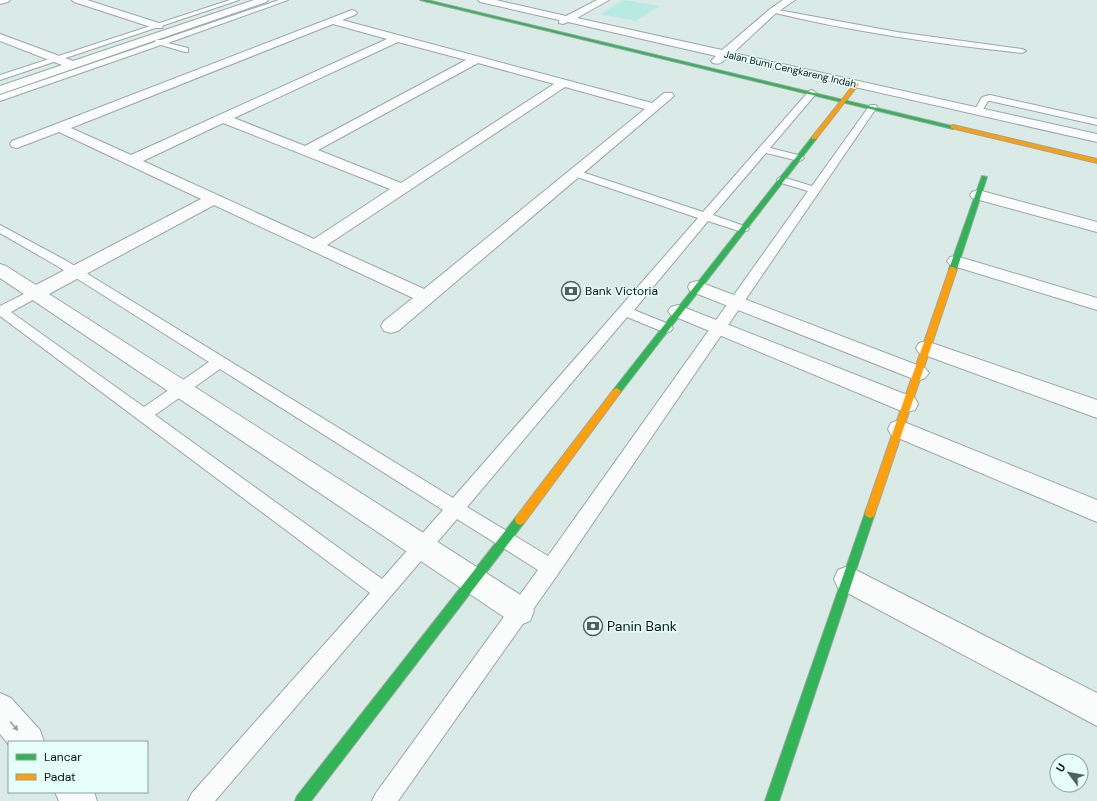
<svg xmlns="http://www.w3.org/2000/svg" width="1097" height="801" viewBox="0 0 1097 801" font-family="'DM Sans',sans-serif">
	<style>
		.green { fill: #b7eae0 }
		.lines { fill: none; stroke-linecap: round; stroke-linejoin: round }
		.lane-casing { stroke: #9aa7a4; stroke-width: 2 }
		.street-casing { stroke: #9aa7a4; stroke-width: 2 }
		.fast-casing { stroke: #9aa7a4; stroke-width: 2 }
		.slow-casing { stroke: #9aa7a4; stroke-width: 2 }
		.lane { fill: #f9fcfb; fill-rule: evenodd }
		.street { fill: #f9fcfb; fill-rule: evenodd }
		.fast { fill: #30b455; fill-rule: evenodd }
		.slow { fill: #ff9f0a; fill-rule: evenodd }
		.oneway { fill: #999f9e }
		.labels { text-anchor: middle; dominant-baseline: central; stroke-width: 3; stroke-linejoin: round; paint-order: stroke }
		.far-street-label { font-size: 10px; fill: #091412; stroke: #e5fef8 }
		.poi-label { font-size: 12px; fill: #091412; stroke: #e5fef8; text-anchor: start }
		.near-poi-label { font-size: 14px; fill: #091412; stroke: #e5fef8; text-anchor: start }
	</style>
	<rect width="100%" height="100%" fill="#daebe7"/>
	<path class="green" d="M624,0l36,6 -25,15 -35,-7z"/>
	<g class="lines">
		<g class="lane-casing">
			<g id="lane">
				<path d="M230,0h9l-239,80v-5z"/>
				<path d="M279,0h9l-120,43 20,5v4h-3l-24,-7 -161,56v-6l155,-53 1,-2h5z"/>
				<path d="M773,9l124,23 125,17 4,2 -4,2c-84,-9 -169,-21 -251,-41l-1,-1z"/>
				<path d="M812,90l4,3 -1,2 -45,53 32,8 2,2 -2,2 -3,1 -33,-8 -53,62 34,12 2,2 -2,2h-8l-31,-10 -74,89 37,15 2,3 -2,3 -5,2 -5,-2 -34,-14 -160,190 81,49 260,-365 -30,-9 -1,-2 1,-2 4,-1 30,9 58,-81h6l1,2 -319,467 -160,227h-26l4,-8 162,-223 -81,-51 -242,282h-27l4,-8 178,-200 -370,-277v-10l32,-16h8l2,3 -2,3 -29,16 133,95 65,-45 -152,-96 -57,-33v-8l65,35 388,238 245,-280 -127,-43 -1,-2 1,-2h8l124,41 106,-121zM220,369l223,141 -61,69 -227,-164z"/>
				<path d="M990,95l107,24v6l-107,-24h-2l-7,12h-6l-1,-2 8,-14z"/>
			</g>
		</g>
		<g class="street-casing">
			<g id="street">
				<path d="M0,0h10l-2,2 -8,2z"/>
				<path d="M72,0h15l75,24 1,2 -1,2h-8l-80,-26z"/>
				<path d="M254,0h14l-2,2 -266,92v-8l62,-21 -62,-24v-7l73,27z"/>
				<path d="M478,0h18l70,16 31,-16h12l-32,18 145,32 48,-41 13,-9h12l-19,13 -43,40 364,81v8l-370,-84c-5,4 -7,7 -14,5l-2,-2 5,-5 -148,-34 -5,2 -4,-1v-3l-79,-18z"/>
				<path d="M352,10l3,1 2,2 -2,2 -13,5 310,83 12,-10h8l2,3 -276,235 -7,2 -7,-2 -3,-5 3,-5 29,-23 -199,-93 -165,89 481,307 4,10 -4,10 -10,4 -10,-4 -510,-343v-14l6,2 30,19 165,-86 -142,-67 -42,16 -5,-1 -2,-3 2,-3zM333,24l54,15 -256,116 -60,-27zM398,42l68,18 -161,86 -71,-28zM478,63l76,21 -153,99 -83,-33zM565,87l80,22 -221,180 -97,-44zM223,123l167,66 -76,50 -171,-78z"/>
				<path d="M978,190l119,32v10l-125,-34 -2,-3 2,-3z"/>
				<path d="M956,256l141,42v12l-147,-45 -3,-4 3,-4z"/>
				<path d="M697,281l228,87 4,5 -4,5 -7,3 -7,-3 -221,-87 -2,-4 2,-4z"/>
				<path d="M678,305l237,93 3,6 -3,6 -8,2 -8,-2 -228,-95 -3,-4 3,-4z"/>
				<path d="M926,341l171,59v18l-178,-65 -3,-5 3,-5z"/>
				<path d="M899,420l198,80v22l-206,-87 -3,-6 3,-6z"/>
				<path d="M848,566l249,127v33l-259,-138 -4,-9 4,-9z"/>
				<path d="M0,693l11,5 29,32 4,12h-35v3l-9,-11z"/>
				<path d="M55,792h39l3,9h-38z"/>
			</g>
		</g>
		<g class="fast-casing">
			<g id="fast">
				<path d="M420,0h7l529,127 -3,2z"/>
				<path d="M812,137l5,1 -197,255h-6l-1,-2 1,-2z"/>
				<path d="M982,176l5,1 -30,92 -4,2h-3l-1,-2z"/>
				<path d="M870,508l4,2 1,3 -96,288h-14l100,-288 1,-3z"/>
				<path d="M520,515l4,2 1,3 -1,3 -213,278h-16l2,-5 219,-279z"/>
			</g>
		</g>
		<g class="slow-casing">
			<g id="slow">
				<path d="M855,83l4,1 -43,55h-4v-2z"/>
				<path d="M953,125l144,34v4l-146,-35v-2z"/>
				<path d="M950,267h3l4,2 -82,244 -1,3 -4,2 -4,-2 -1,-3z"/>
				<path d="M617,388l4,3 -1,2 -96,130 -4,2 -4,-2 -1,-3 1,-3 98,-128z"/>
			</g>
		</g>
		<use href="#lane" class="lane"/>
		<use href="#street" class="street"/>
		<use href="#fast" class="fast"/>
		<use href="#slow" class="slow"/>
	</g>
	<defs><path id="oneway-solid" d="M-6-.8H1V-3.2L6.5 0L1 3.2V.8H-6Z"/></defs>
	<use class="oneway" href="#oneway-solid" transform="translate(14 726) rotate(49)"/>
	<defs>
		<g id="bank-ring" transform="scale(1)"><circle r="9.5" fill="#e5fef8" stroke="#525f5d" stroke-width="1.5"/><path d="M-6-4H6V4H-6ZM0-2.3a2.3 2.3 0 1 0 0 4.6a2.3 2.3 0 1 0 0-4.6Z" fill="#525f5d"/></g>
	</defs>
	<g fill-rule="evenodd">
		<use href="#bank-ring" x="571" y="291"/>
		<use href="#bank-ring" x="593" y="626"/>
	</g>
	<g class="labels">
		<g class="far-street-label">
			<text transform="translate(790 69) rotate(13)">Jalan Bumi Cengkareng Indah</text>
		</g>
		<g class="poi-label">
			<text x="585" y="291">Bank Victoria</text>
		</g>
		<g class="near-poi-label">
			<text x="607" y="626">Panin Bank</text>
		</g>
	</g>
	<rect x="8" y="741" width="140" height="52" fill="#e5fef8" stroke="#8da09c"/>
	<rect x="16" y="754" width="20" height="6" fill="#30b455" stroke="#8da09c"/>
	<text x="44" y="761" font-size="12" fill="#091412">Lancar</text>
	<rect x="16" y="774" width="20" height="6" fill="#ff9f0a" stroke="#8da09c"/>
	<text x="44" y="781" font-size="12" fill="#091412">Padat</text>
	<g transform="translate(1069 773) rotate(302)"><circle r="19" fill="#e5fef8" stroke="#8da09c"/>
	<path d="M0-3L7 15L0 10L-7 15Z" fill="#525f5d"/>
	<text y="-6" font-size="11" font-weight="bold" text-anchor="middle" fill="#091412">U</text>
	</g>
</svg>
